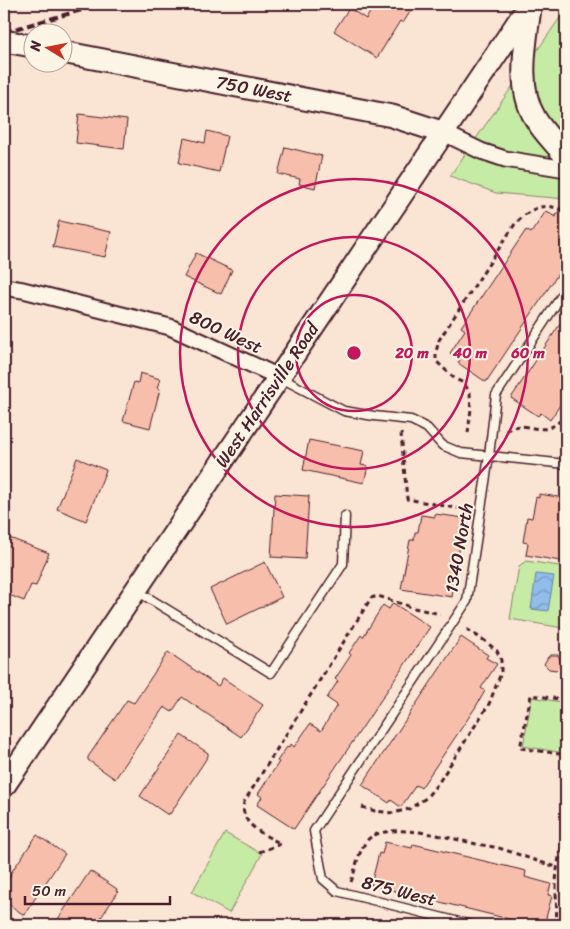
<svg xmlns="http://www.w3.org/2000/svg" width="570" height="929" viewBox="0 0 570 929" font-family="Sriracha,sans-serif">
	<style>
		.park { fill: #c6eba5; stroke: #888568 }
		.water { fill: url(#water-waves); stroke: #747e9e }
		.building { fill: #f7beac; stroke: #4a1f2b }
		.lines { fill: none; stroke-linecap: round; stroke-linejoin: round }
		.lane-casing { stroke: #4a1f2b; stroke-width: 11 }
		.street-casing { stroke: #4a1f2b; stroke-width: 19 }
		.secondary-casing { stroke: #4a1f2b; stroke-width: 25 }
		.path { stroke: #4a1f2b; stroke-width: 3; stroke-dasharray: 5 4; stroke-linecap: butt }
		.lane { stroke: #fcf5e5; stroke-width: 8 }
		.street { stroke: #fcf5e5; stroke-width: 15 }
		.secondary { stroke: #fcf5e5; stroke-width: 21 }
		.rail { stroke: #4a1f2b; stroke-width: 4; stroke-dasharray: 8 4; stroke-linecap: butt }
		.ring { fill: none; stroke: #c2185b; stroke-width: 2.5 }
		.labels { text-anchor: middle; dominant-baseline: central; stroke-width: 4; stroke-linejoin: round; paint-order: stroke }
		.street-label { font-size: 18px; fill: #4a1f2b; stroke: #fcf5e5 }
		.centre { fill: #c2185b; stroke: #fcf5e5; stroke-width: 2.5 }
		.ring-label { font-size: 15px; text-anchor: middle; font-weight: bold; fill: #c2185b; stroke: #fcf5e5; stroke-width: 4; stroke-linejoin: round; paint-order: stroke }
	</style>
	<defs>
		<pattern id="water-waves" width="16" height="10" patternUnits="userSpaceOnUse" patternTransform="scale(1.25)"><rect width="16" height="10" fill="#90bdea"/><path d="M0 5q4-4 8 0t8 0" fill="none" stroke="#7899be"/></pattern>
	</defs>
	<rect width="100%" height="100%" fill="#fae4d4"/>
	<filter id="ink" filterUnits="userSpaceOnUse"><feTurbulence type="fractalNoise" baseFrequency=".02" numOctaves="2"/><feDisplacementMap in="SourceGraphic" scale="10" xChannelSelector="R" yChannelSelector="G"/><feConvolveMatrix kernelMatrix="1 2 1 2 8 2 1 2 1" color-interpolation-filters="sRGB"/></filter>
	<g filter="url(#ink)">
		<g class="park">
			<path d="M566,9v190l-70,-6 -46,-17z"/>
			<path d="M526,561l40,6v40l-3,21 -53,-9 9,-53z"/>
			<path d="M532,697l34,6 -2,50 -41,-7z"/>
			<path d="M225,833l37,21 -33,59 -37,-21z"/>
		</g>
		<path class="water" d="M536,574l18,2 -6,35 -17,-2z"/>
		<g class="building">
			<path d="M375,4h40l-12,19 -3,-2 -23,37 -43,-27 15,-23 17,11z"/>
			<path d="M79,114l48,6 -3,29 -48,-6z"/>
			<path d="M207,131l20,5 -8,36 -40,-9 5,-25 21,5z"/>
			<path d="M285,147l37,9 -7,32 -16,-4 1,-5 -22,-5z"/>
			<path d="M566,199v63l-80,120 -28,-19 2,-3 -10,-7 15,-23 -4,-3 65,-97 5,3 15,-22 9,6z"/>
			<path d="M59,221l52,11 -6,25 -52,-10z"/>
			<path d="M196,253l36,17 -11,24 -37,-17z"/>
			<path d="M566,315v81l-16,24 -9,-7 -3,3 -27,-18z"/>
			<path d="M140,373l20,6 -3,9 3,1 -10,39 -27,-7 11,-39 4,1z"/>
			<path d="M309,440l55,11 -3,14 7,1 -4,17 -61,-13z"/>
			<path d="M77,458l29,12 -20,51 -29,-12z"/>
			<path d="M275,494l34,2 -4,63 -34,-2z"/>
			<path d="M539,494l25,4v4l2,1v59l-40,-7 2,-12 -5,-1 4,-25 5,1 4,-21 3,1z"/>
			<path d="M435,514l29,4 -12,79 -51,-8 9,-49h4l1,-8h3l3,-17 14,2z"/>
			<path d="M7,537l42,16 -13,33 -5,-1 -7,16 -20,-8v-48z"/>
			<path d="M265,562l17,35 -55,27 -17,-35z"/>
			<path d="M393,603l37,24 -136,202 -37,-24 5,-8 -4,-3 21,-32 -2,-1 10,-14 1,1 3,-4 3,3 16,-23 11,7 16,-26 -10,-7 11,-17 -3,-2 16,-24 -2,-2 12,-18 2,2 20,-32 6,4z"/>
			<path d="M461,637l27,18 -2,3 11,6 -16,24 4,3 -10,17 -54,80 -5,-3 -15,22 -10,-7 -2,3 -27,-18z"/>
			<path d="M168,652l50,34 5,-8 40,27 -22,32 -59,-40 -10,15 -8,-5 -49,72 -27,-19v-3l39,-57 7,3z"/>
			<path d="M551,655h7l4,9 -6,6 -7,-1 -5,-5 4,-7z"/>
			<path d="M181,735l27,18v3l-38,58 -1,-1 -1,2 -28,-19z"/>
			<path d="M37,835l28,19 -41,61 -20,-14v-15l7,-11 -1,-1z"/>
			<path d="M385,842l27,6 1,-4 113,27 -1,6 26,7 -3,11 4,1 -8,29h-11l-162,-40 8,-32 3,1z"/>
			<path d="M90,871l27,18 -1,2 2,1 -22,33h-42z"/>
		</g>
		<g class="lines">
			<g class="lane-casing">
				<g id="lane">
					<path d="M281,378l63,33 30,5 37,4 16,8 15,17 19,8 105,11"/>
					<path d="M137,591l134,82 72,-109 2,-48"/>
					<path d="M471,925l-134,-34 -14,-12 -9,-48 153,-230 22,-145 7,-61 70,-106"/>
				</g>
			</g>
			<g class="street-casing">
				<g id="street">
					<path d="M444,133l37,18 24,8 61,10"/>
					<path d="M4,287l19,3 147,37 109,50"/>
				</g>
			</g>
			<g class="secondary-casing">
				<g id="secondary">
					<path d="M530,8c-4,33 -14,79 5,110 8,14 21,26 31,39"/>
					<path d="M4,41l28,5"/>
					<path d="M62,52l330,64 52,17"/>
					<path d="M4,786l526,-782"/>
				</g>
			</g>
			<g class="path">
				<path d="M506,431c13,-11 29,1 43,-3 7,-3 12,-8 17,-12"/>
				<path d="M401,433l6,66 60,11"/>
				<path d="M468,433l3,-24 -1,-16 -6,-10 -9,-4 -19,-18v-9l3,-12 76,-116c17,-17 29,-23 51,-12"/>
				<path d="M566,700l-35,-5 -11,53 46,7v-7"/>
				<path d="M362,807l13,4 18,2 16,-4 17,-11 13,-16 50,-78 12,-31v-13l-4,-9 -12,-10 -20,-13"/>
				<path d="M259,852l22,-8c-17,-10 -42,-19 -37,-42l127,-204 7,-2 36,12 26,6"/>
				<path d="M351,882c5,-13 8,-37 20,-45 24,-15 79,1 105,7 9,2 18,2 26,5 19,6 36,13 55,18"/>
				<path d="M555,925c3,-12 1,-23 1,-36 0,-19 3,-37 10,-55"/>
			</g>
			<use href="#lane" class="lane"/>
			<use href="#street" class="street"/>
			<use href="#secondary" class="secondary"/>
			<path class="rail" d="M4,32l99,-28"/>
		</g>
	</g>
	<g class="ring">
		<circle cx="354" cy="353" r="58"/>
		<circle cx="354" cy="353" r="116"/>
		<circle cx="354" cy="353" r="174"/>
	</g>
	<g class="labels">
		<g class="street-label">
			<text transform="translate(254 89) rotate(11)">750 West</text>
			<text transform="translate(226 332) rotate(25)">800 West</text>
			<text transform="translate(267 395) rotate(-56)">West Harrisville Road</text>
			<text transform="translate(459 548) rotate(-80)">1340 North</text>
			<text transform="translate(399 891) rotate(14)">875 West</text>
		</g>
	</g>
	<circle cx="354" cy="353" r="8" class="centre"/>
	<g class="ring-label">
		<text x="412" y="358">20 m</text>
		<text x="470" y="358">40 m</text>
		<text x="528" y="358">60 m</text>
	</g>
	<rect width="570" height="929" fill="none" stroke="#fcf5e5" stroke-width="20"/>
	<rect x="10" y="10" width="550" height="909" fill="none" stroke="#4a1f2b" stroke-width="2" filter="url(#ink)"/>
	<g transform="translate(48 48) rotate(280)"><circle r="24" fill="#fcf5e5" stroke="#b59f9b"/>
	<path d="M0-4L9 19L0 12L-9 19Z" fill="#c8321e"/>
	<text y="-8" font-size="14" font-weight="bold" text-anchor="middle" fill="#4a1f2b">N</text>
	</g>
	<path d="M25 896v8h145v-8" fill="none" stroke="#4a1f2b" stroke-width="2.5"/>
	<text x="32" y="896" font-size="15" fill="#4a1f2b" stroke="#fcf5e5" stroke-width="4" paint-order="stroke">50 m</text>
</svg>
